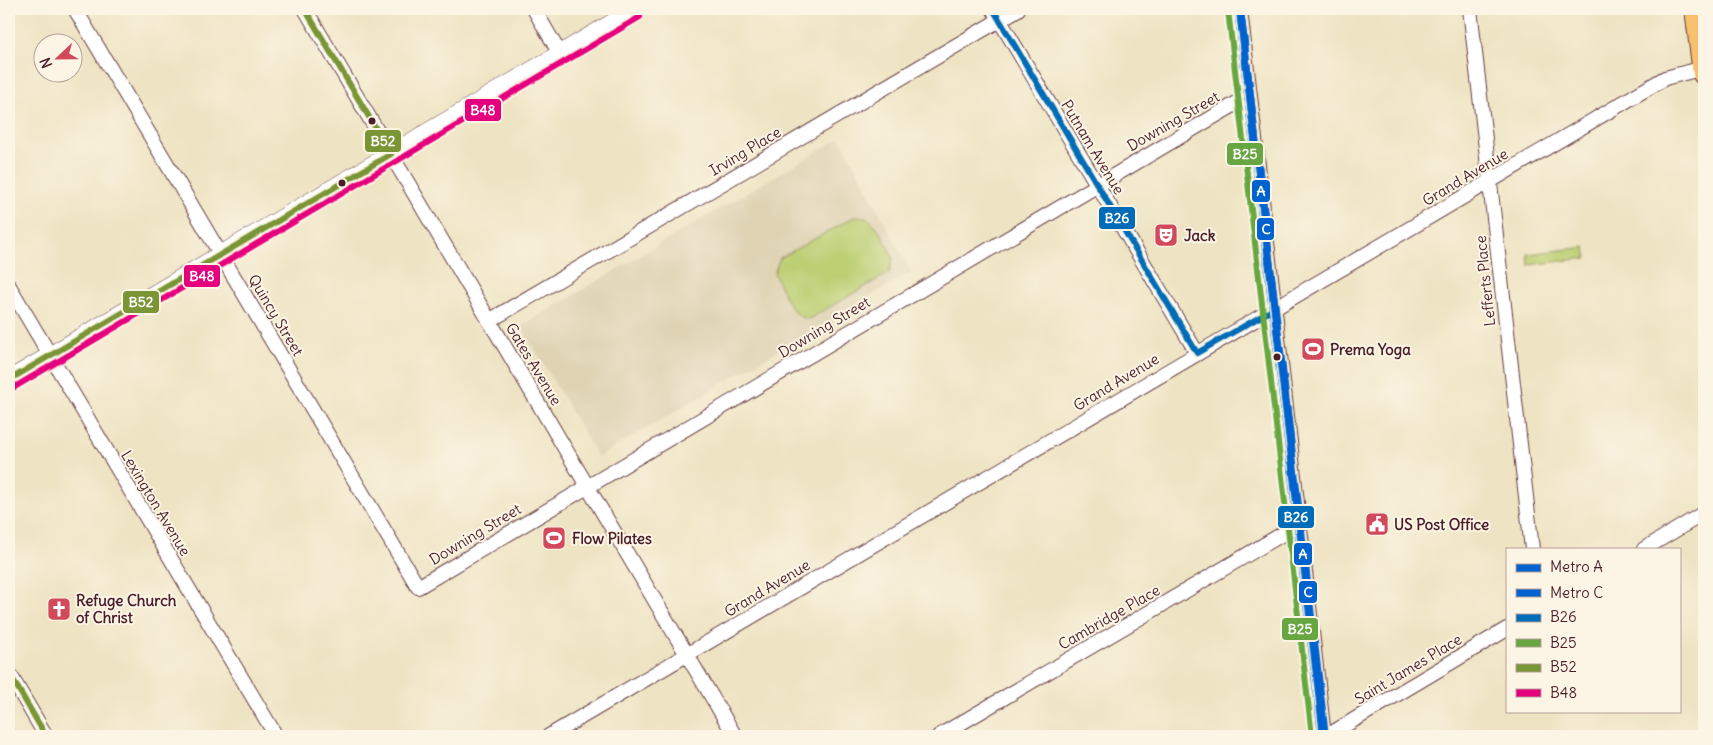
<svg xmlns="http://www.w3.org/2000/svg" width="1713" height="745" viewBox="0 0 1713 745" font-family="Delius,sans-serif">
	<style>
		.built { fill: #dfd3b4 }
		.green { fill: #bccf73; stroke: #83774f }
		.lines { fill: none; stroke-linecap: round; stroke-linejoin: round }
		.minor-casing { stroke: #633c42; stroke-width: 16 }
		.tertiary-casing { stroke: #633c42; stroke-width: 19 }
		.secondary-casing { stroke: #633c42; stroke-width: 22 }
		.primary-casing { stroke: #633c42; stroke-width: 24 }
		.minor { stroke: #fff; stroke-width: 14 }
		.tertiary { stroke: #fff; stroke-width: 18 }
		.secondary { stroke: #fce6c4; stroke-width: 20 }
		.primary { stroke: #f7c06c; stroke-width: 22 }
		.bus-1-casing { stroke: #fcf5e5; stroke-width: 10 }
		.bus-2-casing { stroke: #fcf5e5; stroke-width: 10 }
		.bus-3-casing { stroke: #fcf5e5; stroke-width: 10 }
		.bus-4-casing { stroke: #fcf5e5; stroke-width: 10 }
		.bus-1 { stroke: #006cb7; stroke-width: 6 }
		.bus-2 { stroke: #67a641; stroke-width: 6 }
		.bus-3 { stroke: #799534; stroke-width: 6 }
		.bus-4 { stroke: #e5007d; stroke-width: 6 }
		.metro-1-casing { stroke: #fcf5e5; stroke-width: 11 }
		.metro-2-casing { stroke: #fcf5e5; stroke-width: 11 }
		.metro-1 { stroke: #0062cf; stroke-width: 8 }
		.metro-2 { stroke: #0062cf; stroke-width: 8 }
		.bus-dot { fill: #4a1f2b; stroke: #fcf5e5; stroke-width: 2 }
		.labels { text-anchor: middle; dominant-baseline: central; stroke-width: 4; stroke-linejoin: round; paint-order: stroke }
		.street-label { font-size: 15px; fill: #4a1f2b; stroke: #fcf5e5 }
		.poi-label { font-size: 15px; font-weight: bold; fill: #4a1f2b; stroke: #fcf5e5; text-anchor: start }
		.line-badge { stroke: #fcf5e5; stroke-width: 2 }
		.badge-label { font-size: 14px; text-anchor: middle; font-weight: bold; fill: #fff }
	</style>
	<rect width="100%" height="100%" fill="#fcf5e5"/>
	<filter id="ink" filterUnits="userSpaceOnUse"><feTurbulence type="fractalNoise" baseFrequency=".02" numOctaves="2"/><feDisplacementMap in="SourceGraphic" scale="10" xChannelSelector="R" yChannelSelector="G"/><feConvolveMatrix kernelMatrix="1 2 1 2 8 2 1 2 1" color-interpolation-filters="sRGB"/></filter>
	<filter id="wash" filterUnits="userSpaceOnUse"><feTurbulence type="fractalNoise" baseFrequency=".0096" numOctaves="4" result="noise"/><feDisplacementMap in="SourceGraphic" scale="20" xChannelSelector="R" yChannelSelector="G"/><feGaussianBlur stdDeviation="1.12" result="paint"/><feColorMatrix in="noise" values="0 0 0 0 0 0 0 0 0 0 0 0 0 0 0 0 0 1.4 0 .05"/><feComposite in="paint" operator="in"/></filter>
	<g filter="url(#wash)">
		<rect width="100%" height="100%" fill="#eee3c2"/>
		<path class="built" d="M840,138l71,134 -313,185 -77,-131z"/>
		<g class="green">
			<path d="M856,216c22,1 28,24 37,42l-4,15 -80,46c-19,-1 -27,-31 -35,-46l6,-15z"/>
			<path d="M1585,247l2,11 -58,7 -1,-11z"/>
		</g>
	</g>
	<g filter="url(#ink)">
		<g class="lines">
			<g class="minor-casing">
				<g id="minor">
					<path d="M75,9l343,578 829,-490"/>
					<path d="M305,9l430,727"/>
					<path d="M534,9l26,45"/>
					<path d="M993,9l204,344"/>
					<path d="M1470,9l62,540"/>
					<path d="M9,286l267,450"/>
					<path d="M489,321l529,-312"/>
					<path d="M1644,549l60,-36"/>
					<path d="M9,673l37,63"/>
					<path d="M549,736l1116,-658 31,-8h8"/>
					<path d="M939,736l357,-210"/>
					<path d="M1327,736l180,-107"/>
				</g>
			</g>
			<g class="tertiary-casing">
				<path id="tertiary" d="M9,380l627,-371"/>
			</g>
			<g class="secondary-casing">
				<path id="secondary" d="M1237,9l84,727"/>
			</g>
			<g class="primary-casing">
				<path id="primary" d="M1696,9l8,65"/>
			</g>
			<use href="#minor" class="minor"/>
			<use href="#tertiary" class="tertiary"/>
			<use href="#secondary" class="secondary"/>
			<use href="#primary" class="primary"/>
			<g class="bus-1-casing">
				<g id="bus-1">
					<path d="M993,9l204,344 75,-43"/>
					<path d="M1237,9l84,727"/>
				</g>
			</g>
			<g class="bus-2-casing">
				<path id="bus-2" d="M1228,10l84,726"/>
			</g>
			<g class="bus-3-casing">
				<g id="bus-3">
					<path d="M9,380l382,-226 -86,-145"/>
					<path d="M9,673l37,63"/>
				</g>
			</g>
			<g class="bus-4-casing">
				<path id="bus-4" d="M13,388l627,-371"/>
			</g>
			<use href="#bus-1" class="bus-1"/>
			<use href="#bus-2" class="bus-2"/>
			<use href="#bus-3" class="bus-3"/>
			<use href="#bus-4" class="bus-4"/>
			<g class="metro-1-casing">
				<path id="metro-1" d="M1240,9l84,727"/>
			</g>
			<g class="metro-2-casing">
				<path id="metro-2" d="M1240,10l85,726"/>
			</g>
			<use href="#metro-1" class="metro-1"/>
			<use href="#metro-2" class="metro-2"/>
		</g>
	</g>
	<defs>
		<g id="theatre-square" transform="scale(1.25)"><rect x="-9" y="-9" width="18" height="18" rx="4" fill="#d1495b" stroke="#fcf5e5"/><path d="M-5-5.5Q0-4 5-5.5V0Q5 5 0 6Q-5 5-5 0ZM-3.3-2.5H-1v1.5H-3.3ZM1-2.5H3.3v1.5H1ZM-2.8 1Q0 5.5 2.8 1Z" fill="#fff"/></g>
		<g id="stadium-square" transform="scale(1.25)"><rect x="-9" y="-9" width="18" height="18" rx="4" fill="#d1495b" stroke="#fcf5e5"/><path d="M0-5a6.5 5 0 1 0 0 10a6.5 5 0 1 0 0-10ZM-3.5-1.8h7v3.6h-7Z" fill="#fff"/></g>
		<g id="civic-square" transform="scale(1.25)"><rect x="-9" y="-9" width="18" height="18" rx="4" fill="#d1495b" stroke="#fcf5e5"/><path d="M-.6-6.5H3V-4.5H.6V-3L4-1V1h2V6H-6V1h2V-1L-.6-3ZM-1.2 2.5V6h2.4V2.5Z" fill="#fff"/></g>
		<g id="church-square" transform="scale(1.25)"><rect x="-9" y="-9" width="18" height="18" rx="4" fill="#d1495b" stroke="#fcf5e5"/><path d="M-1.2-6h2.4v3.5h3.3v2.4h-3.3V6h-2.4V-.1h-3.3v-2.4h3.3Z" fill="#fff"/></g>
	</defs>
	<g fill-rule="evenodd">
		<use href="#theatre-square" x="1166" y="235"/>
		<use href="#stadium-square" x="1313" y="349"/>
		<use href="#civic-square" x="1377" y="524"/>
		<use href="#stadium-square" x="554" y="538"/>
		<use href="#church-square" x="59" y="609"/>
	</g>
	<g class="bus-dot">
		<circle cx="372" cy="121" r="4.5"/>
		<circle cx="342" cy="183" r="4.5"/>
		<circle cx="1277" cy="357" r="4.5"/>
	</g>
	<g class="labels">
		<g class="street-label">
			<text transform="translate(1173 121) rotate(-30)">Downing Street</text>
			<text transform="translate(1093 147) rotate(59)">Putnam Avenue</text>
			<text transform="translate(745 151) rotate(-31)">Irving Place</text>
			<text transform="translate(1465 177) rotate(-31)">Grand Avenue</text>
			<text transform="translate(1485 281) rotate(-96)">Lefferts Place</text>
			<text transform="translate(276 315) rotate(59)">Quincy Street</text>
			<text transform="translate(824 327) rotate(-31)">Downing Street</text>
			<text transform="translate(534 364) rotate(59)">Gates Avenue</text>
			<text transform="translate(1116 382) rotate(-31)">Grand Avenue</text>
			<text transform="translate(156 503) rotate(59)">Lexington Avenue</text>
			<text transform="translate(475 534) rotate(-31)">Downing Street</text>
			<text transform="translate(767 588) rotate(-31)">Grand Avenue</text>
			<text transform="translate(1109 617) rotate(-30)">Cambridge Place</text>
			<text transform="translate(1408 669) rotate(-31)">Saint James Place</text>
		</g>
		<g class="poi-label">
			<text x="1184" y="235">Jack</text>
			<text x="1330" y="349">Prema Yoga</text>
			<text x="1394" y="524">US Post Office</text>
			<text x="572" y="538">Flow Pilates</text>
			<text x="76" y="600">Refuge Church<tspan x="76" dy="17">of Christ</tspan></text>
		</g>
	</g>
	<g class="line-badge">
		<rect x="464" y="98" width="38" height="24" rx="5" fill="#e5007d"/>
		<rect x="364" y="129" width="38" height="24" rx="5" fill="#799534"/>
		<rect x="1226" y="142" width="38" height="24" rx="5" fill="#67a641"/>
		<rect x="1251" y="179" width="20" height="24" rx="5" fill="#0062cf"/>
		<rect x="1098" y="206" width="38" height="24" rx="5" fill="#006cb7"/>
		<rect x="1256" y="217" width="19" height="24" rx="5" fill="#0062cf"/>
		<rect x="183" y="264" width="38" height="24" rx="5" fill="#e5007d"/>
		<rect x="122" y="290" width="38" height="24" rx="5" fill="#799534"/>
		<rect x="1277" y="505" width="38" height="24" rx="5" fill="#006cb7"/>
		<rect x="1293" y="542" width="20" height="24" rx="5" fill="#0062cf"/>
		<rect x="1298" y="580" width="20" height="24" rx="5" fill="#0062cf"/>
		<rect x="1281" y="617" width="38" height="24" rx="5" fill="#67a641"/>
	</g>
	<g class="badge-label">
		<text x="483" y="115">B48</text>
		<text x="383" y="146">B52</text>
		<text x="1245" y="159">B25</text>
		<text x="1261" y="196">A</text>
		<text x="1117" y="223">B26</text>
		<text x="1266" y="234">C</text>
		<text x="202" y="281">B48</text>
		<text x="141" y="307">B52</text>
		<text x="1296" y="522">B26</text>
		<text x="1303" y="559">A</text>
		<text x="1308" y="597">C</text>
		<text x="1300" y="634">B25</text>
	</g>
	<rect width="1713" height="745" fill="none" stroke="#fcf5e5" stroke-width="30"/>
	<rect x="1506" y="548" width="175" height="165" fill="#fcf5e5" stroke="#b59f9b"/>
	<rect x="1516" y="564" width="25" height="8" fill="#0062cf" stroke="#b59f9b"/>
	<text x="1550" y="572" font-size="15" fill="#4a1f2b">Metro A</text>
	<rect x="1516" y="589" width="25" height="8" fill="#0062cf" stroke="#b59f9b"/>
	<text x="1550" y="598" font-size="15" fill="#4a1f2b">Metro C</text>
	<rect x="1516" y="614" width="25" height="8" fill="#006cb7" stroke="#b59f9b"/>
	<text x="1550" y="622" font-size="15" fill="#4a1f2b">B26</text>
	<rect x="1516" y="639" width="25" height="8" fill="#67a641" stroke="#b59f9b"/>
	<text x="1550" y="648" font-size="15" fill="#4a1f2b">B25</text>
	<rect x="1516" y="664" width="25" height="8" fill="#799534" stroke="#b59f9b"/>
	<text x="1550" y="672" font-size="15" fill="#4a1f2b">B52</text>
	<rect x="1516" y="689" width="25" height="8" fill="#e5007d" stroke="#b59f9b"/>
	<text x="1550" y="698" font-size="15" fill="#4a1f2b">B48</text>
	<g transform="translate(58 58) rotate(248)"><circle r="24" fill="#fcf5e5" stroke="#b59f9b"/>
	<path d="M0-4L9 19L0 12L-9 19Z" fill="#d1495b"/>
	<text y="-8" font-size="14" font-weight="bold" text-anchor="middle" fill="#4a1f2b">N</text>
	</g>
</svg>
